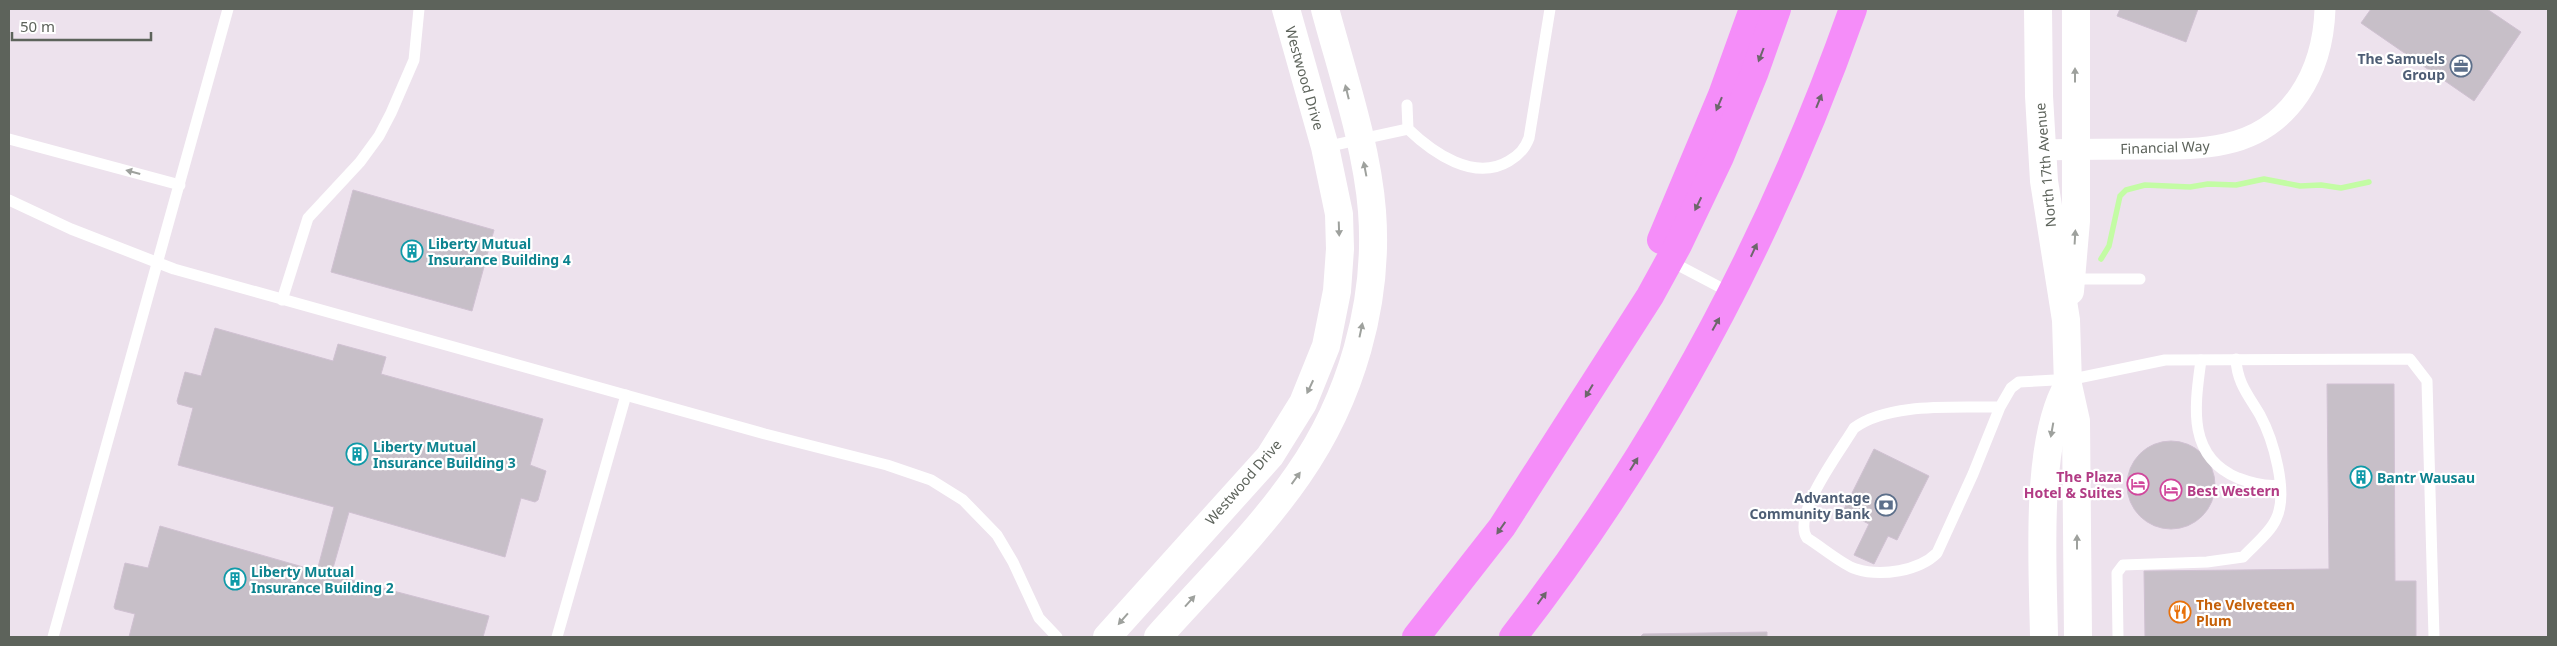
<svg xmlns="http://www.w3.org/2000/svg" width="2557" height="646" viewBox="0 0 2557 646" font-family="'Noto Sans',sans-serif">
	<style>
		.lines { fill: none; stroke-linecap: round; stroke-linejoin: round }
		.stream { stroke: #c3fca4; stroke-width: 5.5 }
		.building { fill: #c7bfc8; stroke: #d0c1d2 }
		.lane { stroke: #fff; stroke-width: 11 }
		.street { stroke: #fff; stroke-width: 21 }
		.secondary { stroke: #fff; stroke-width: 28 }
		.highway { stroke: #f58df9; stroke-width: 28 }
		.oneway { fill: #6c676b }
		.oneway2 { fill: #9ea19d }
		.labels { text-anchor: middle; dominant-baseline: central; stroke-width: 4.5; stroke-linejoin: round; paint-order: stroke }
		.service-label { font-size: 14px; font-weight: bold; fill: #4e5e75; stroke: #fff; text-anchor: end }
		.street-label { font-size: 14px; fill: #5d635b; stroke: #fff }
		.culture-label { font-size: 14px; font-weight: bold; fill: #0d838f; stroke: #fff; text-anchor: start }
		.hotel-label { font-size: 14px; font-weight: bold; fill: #b23c85; stroke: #fff; text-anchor: end }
		.food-label { font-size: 14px; font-weight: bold; fill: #c56008; stroke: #fff; text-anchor: start }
	</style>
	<rect width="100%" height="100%" fill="#ede2ed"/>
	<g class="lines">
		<path class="stream" d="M2101,259l8,-13 11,-50 6,-6 19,-5 45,2 18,-3 28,1 28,-6 36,7 21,-1 20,3 28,-6"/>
	</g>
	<g class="building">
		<path d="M2120,9h78l-12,33 -69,-26z"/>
		<path d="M2371,9h116l34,23 -47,69 -113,-78z"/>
		<path d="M353,190l141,40 -22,81 -141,-39z"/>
		<path d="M215,328l118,33 5,-17 48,13 -5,17 162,45 -13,46 16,6 -8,29 -3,2 -14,-4 -16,59 -156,-45 -18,63 -14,-4 17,-64 -156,-42 15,-57 -15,-4 -1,-3 8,-29 16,4z"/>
		<path d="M2327,384h67l1,197h21v56h-271l-1,-66 185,-2z"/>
		<circle cx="2171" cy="485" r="44"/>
		<path d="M1874,449l55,27 -32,64 -9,-4 -14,28 -20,-9 15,-31 -26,-13z"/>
		<path d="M160,526l157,45 172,45 -6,21h-354l6,-23 -20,-5 -1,-2 11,-44 23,5z"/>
		<path d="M1767,632v5h-127l3,-3z"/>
	</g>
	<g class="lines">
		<g class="lane">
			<path d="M1407,105l1,24c25,24 66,53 101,32 10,-6 16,-12 20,-23l21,-129"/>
			<path d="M9,139l171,46"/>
			<path d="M1325,147l83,-18"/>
			<path d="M9,200l62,29 103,40 591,165 122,31 44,15 32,20 34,35 16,27 26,56 18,19"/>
			<path d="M1670,261l61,32"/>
			<path d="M2071,279h69"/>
			<path d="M282,300l26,-82 52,-56 19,-26 12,-23 23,-53 5,-51"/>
			<path d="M2201,360c-6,45 -15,96 37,118 13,5 28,9 42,7"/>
			<path d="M2000,407c-44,1 -111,-5 -146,21 -13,22 -63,87 -47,110 12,7 37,28 49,31 25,8 63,2 81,-16l36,-79 27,-67 11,-19 8,-6 54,-3 92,-19 245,-1 17,22 7,256"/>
			<path d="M53,637l175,-628"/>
			<path d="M557,637l69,-242"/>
			<path d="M2118,637l-1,-64 6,-8 84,-3 36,-5c10,-11 27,-24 33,-38 13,-26 -3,-80 -16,-104 -11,-19 -23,-32 -24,-56"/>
		</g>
		<path class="street" d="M2042,150c34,-1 68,-1 103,-1 26,0 53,1 80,-5 66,-14 98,-72 100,-135"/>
		<g class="secondary">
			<path d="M2038,9l1,87 5,85 22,139 2,65 8,36 2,216"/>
			<path d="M2070,291l6,-70v-212"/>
			<path d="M1107,637l163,-181 33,-53 23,-57 11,-55 3,-42 -1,-35 -14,-67 -39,-138"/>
			<path d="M1158,637c47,-53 100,-104 140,-162 53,-76 81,-172 74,-264 -5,-65 -30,-139 -47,-202"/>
			<path d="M2044,637c-1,-68 -10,-194 24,-252"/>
		</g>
		<g class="highway">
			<path d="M1661,240l61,-145 31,-86"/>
			<path d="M1416,637l86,-110 148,-231 28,-51 42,-88 34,-83 23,-65"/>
			<path d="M1513,637c147,-189 260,-402 340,-628"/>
		</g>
	</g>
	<defs><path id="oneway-solid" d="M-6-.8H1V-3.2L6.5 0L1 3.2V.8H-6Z" transform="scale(1.25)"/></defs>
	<g class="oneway">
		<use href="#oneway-solid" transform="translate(1761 55) rotate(111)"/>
		<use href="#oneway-solid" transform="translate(1819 101) rotate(-68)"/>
		<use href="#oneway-solid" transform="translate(1719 104) rotate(113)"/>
		<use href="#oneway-solid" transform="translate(1698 204) rotate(116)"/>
		<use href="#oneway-solid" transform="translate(1754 250) rotate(-65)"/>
		<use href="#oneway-solid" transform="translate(1716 324) rotate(-61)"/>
		<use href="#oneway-solid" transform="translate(1589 391) rotate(121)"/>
		<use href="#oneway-solid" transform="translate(1634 464) rotate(-58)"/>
		<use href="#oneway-solid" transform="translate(1501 528) rotate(125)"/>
		<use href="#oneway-solid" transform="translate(1542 598) rotate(-54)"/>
	</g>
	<g class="oneway2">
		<use href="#oneway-solid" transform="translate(2075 75) rotate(-90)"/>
		<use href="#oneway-solid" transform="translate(1347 92) rotate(-104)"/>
		<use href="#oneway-solid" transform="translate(1365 169) rotate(-101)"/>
		<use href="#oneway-solid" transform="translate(133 172) rotate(-165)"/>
		<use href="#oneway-solid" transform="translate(1339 229) rotate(88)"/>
		<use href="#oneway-solid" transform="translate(2075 237) rotate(-87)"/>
		<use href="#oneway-solid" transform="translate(1361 330) rotate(-78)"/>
		<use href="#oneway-solid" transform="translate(1310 387) rotate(115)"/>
		<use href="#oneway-solid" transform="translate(2052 430) rotate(100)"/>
		<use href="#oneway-solid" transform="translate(1296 478) rotate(-54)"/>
		<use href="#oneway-solid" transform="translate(2077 542) rotate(-90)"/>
		<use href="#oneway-solid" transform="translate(1190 601) rotate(-48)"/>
		<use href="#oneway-solid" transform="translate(1123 619) rotate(131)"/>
	</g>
	<defs>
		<g id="office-ring" transform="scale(1.125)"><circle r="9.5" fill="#fff" stroke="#5c6f8a" stroke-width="1.5"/><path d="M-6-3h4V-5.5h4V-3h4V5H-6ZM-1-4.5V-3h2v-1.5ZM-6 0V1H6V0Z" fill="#5c6f8a"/></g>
		<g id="building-ring" transform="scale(1.125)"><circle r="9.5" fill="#fff" stroke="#0f9aa8" stroke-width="1.5"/><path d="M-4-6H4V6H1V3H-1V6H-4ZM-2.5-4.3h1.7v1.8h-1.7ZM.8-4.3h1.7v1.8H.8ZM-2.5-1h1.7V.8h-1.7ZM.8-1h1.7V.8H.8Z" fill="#0f9aa8"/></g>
		<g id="hotel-ring" transform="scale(1.125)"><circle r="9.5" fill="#fff" stroke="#d1479c" stroke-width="1.5"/><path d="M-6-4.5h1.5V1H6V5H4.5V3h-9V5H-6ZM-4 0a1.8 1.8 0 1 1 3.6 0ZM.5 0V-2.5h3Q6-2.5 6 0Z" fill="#d1479c"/></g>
		<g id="bank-ring" transform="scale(1.125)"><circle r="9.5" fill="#fff" stroke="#5c6f8a" stroke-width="1.5"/><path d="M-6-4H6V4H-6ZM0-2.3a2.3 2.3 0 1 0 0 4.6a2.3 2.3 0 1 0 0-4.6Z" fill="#5c6f8a"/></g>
		<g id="restaurant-ring" transform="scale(1.125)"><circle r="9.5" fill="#fff" stroke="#e8710a" stroke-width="1.5"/><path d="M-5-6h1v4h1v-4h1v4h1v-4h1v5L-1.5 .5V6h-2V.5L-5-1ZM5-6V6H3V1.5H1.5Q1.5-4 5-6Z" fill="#e8710a"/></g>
	</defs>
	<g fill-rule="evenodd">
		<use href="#office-ring" x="2461" y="66"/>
		<use href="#building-ring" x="412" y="251"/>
		<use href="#building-ring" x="357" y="454"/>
		<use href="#building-ring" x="2361" y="477"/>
		<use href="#hotel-ring" x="2138" y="484"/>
		<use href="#hotel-ring" x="2171" y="490"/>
		<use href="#bank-ring" x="1886" y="505"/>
		<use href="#building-ring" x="235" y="579"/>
		<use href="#restaurant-ring" x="2180" y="612"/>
	</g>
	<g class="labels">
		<g class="service-label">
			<text x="2445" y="58">The Samuels<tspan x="2445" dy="16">Group</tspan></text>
			<text x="1870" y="497">Advantage<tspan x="1870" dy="16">Community Bank</tspan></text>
		</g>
		<g class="street-label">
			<text transform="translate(1305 78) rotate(74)">Westwood Drive</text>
			<text transform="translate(2165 147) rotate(-2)">Financial Way</text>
			<text transform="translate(2045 165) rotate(-95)">North 17th Avenue</text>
			<text transform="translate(1243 482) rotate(-49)">Westwood Drive</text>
		</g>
		<g class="culture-label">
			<text x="428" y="243">Liberty Mutual<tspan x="428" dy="16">Insurance Building 4</tspan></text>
			<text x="373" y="446">Liberty Mutual<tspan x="373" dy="16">Insurance Building 3</tspan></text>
			<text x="2377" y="477">Bantr Wausau</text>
			<text x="251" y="571">Liberty Mutual<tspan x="251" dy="16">Insurance Building 2</tspan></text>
		</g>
		<g class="hotel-label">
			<text x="2122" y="476">The Plaza<tspan x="2122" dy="16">Hotel &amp; Suites</tspan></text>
			<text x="2187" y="490" text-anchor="start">Best Western</text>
		</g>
		<g class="food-label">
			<text x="2196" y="604">The Velveteen<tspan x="2196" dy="16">Plum</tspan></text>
		</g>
	</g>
	<rect width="2557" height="646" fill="none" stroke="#5d635b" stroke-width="20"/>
	<path d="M12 32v8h139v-8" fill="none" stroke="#5d635b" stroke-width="2.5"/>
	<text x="20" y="32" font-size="15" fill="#5d635b" stroke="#ffffff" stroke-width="4" paint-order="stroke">50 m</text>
</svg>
